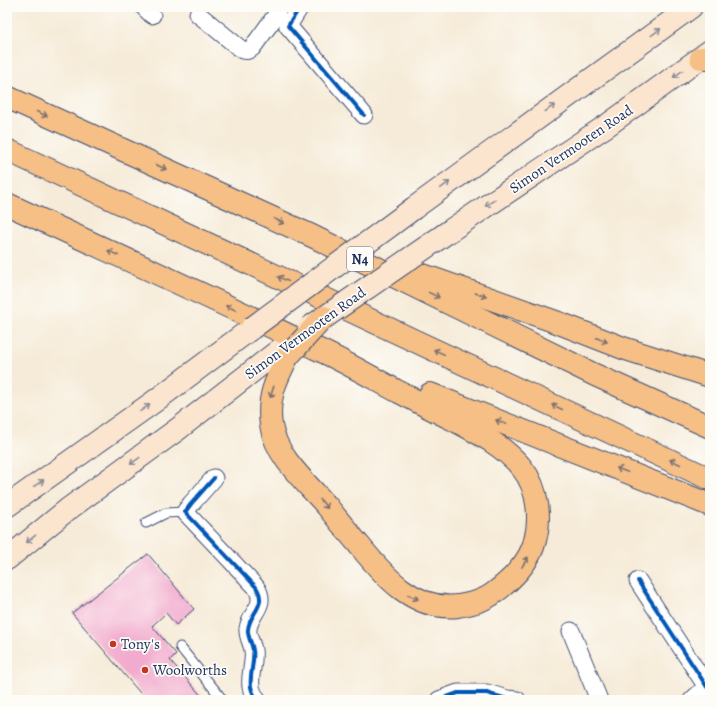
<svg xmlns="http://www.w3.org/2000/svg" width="717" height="707" viewBox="0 0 717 707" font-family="Alegreya,serif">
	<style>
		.building { fill: #f2abce }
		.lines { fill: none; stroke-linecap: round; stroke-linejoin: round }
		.lane-casing { stroke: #3c4b70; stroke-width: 11 }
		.street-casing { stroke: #3c4b70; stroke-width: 19 }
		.secondary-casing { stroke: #3c4b70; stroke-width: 24 }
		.highway-casing { stroke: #3c4b70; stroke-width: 24 }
		.lane { stroke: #fff; stroke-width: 9 }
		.street { stroke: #fff; stroke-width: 17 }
		.secondary { stroke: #fbe5cf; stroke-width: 22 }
		.highway { stroke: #f5bf86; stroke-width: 22 }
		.secondary-bridge-casing { stroke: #3c4b70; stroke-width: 24; stroke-linecap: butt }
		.highway-bridge-casing { stroke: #3c4b70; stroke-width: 24; stroke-linecap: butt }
		.secondary-bridge { stroke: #fbe5cf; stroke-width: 22 }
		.highway-bridge { stroke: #f5bf86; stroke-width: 22 }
		.cycleway-casing { stroke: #fdfcf7; stroke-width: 6 }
		.cycleway { stroke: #0057b8; stroke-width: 4 }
		.oneway { stroke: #8b8a96 }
		.oneway2 { stroke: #7d7070 }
		.poi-dot { fill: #c8321e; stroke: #fdfcf7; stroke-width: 1.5 }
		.labels { text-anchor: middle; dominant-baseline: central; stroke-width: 3.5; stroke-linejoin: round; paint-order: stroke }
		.shield { fill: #fdfcf7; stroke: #5f6c8c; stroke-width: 1 }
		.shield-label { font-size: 14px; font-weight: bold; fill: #1b2f5e }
		.street-label { font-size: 15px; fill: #1b2f5e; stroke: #fdfcf7 }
		.poi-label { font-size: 15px; fill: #1b2f5e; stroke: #fdfcf7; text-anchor: start }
	</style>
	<rect width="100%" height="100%" fill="#fdfcf7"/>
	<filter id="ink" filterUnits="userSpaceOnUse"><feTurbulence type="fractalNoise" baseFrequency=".025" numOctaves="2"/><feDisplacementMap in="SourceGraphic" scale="8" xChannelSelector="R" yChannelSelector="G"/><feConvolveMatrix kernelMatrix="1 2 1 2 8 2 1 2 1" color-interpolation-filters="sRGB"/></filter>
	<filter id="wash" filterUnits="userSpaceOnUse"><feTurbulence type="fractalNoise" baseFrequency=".012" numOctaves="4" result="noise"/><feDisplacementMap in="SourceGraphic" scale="16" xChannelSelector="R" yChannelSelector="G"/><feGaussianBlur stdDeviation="0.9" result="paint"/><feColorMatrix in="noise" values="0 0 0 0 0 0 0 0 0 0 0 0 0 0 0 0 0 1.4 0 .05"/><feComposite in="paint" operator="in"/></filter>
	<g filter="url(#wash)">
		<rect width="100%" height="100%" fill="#f6ebd8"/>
		<g id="blocks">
			<path class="building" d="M148,554l46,55 -18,16 -10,-12 -14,13 24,28 -6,6 35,40h-59l-74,-87z"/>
		</g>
	</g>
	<g filter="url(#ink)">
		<use href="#blocks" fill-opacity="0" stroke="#3c4b70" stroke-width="1"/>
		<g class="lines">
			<g class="lane-casing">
				<g id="lane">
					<path d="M146,523l20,-10 19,-1"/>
					<path d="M180,647l43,53"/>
				</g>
			</g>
			<g class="street-casing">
				<g id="street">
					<path d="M144,7l8,8"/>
					<path d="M300,7l-12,19 76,89"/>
					<path d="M198,14l44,36c5,1 6,1 10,-2l25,-34"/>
					<path d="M214,478l-23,26 -6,8 71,75c12,19 -6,25 -8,42 -1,7 4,14 5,21 2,12 -4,25 -2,37 1,5 3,9 7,13"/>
					<path d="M638,581l69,106"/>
					<path d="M571,631l28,69"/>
					<path d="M439,700l19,-7h29l20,6 10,1"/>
					<path d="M692,700l18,-16"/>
				</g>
			</g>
			<g class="secondary-casing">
				<g id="secondary">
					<path d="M414,208l277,-201"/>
					<path d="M451,230l158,-106 101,-73"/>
					<path d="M7,506l148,-105 97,-73"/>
					<path d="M7,559l60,-49 111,-81 108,-84"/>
				</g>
			</g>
			<g class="highway-casing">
				<g id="highway">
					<path d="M701,58h9"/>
					<path d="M7,97l305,139 283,139 115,52"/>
					<path d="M7,150l703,329"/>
					<path d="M7,204c103,48 206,94 308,144 29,13 56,29 84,44 18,9 36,19 55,28 24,13 50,26 68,48 17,21 20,53 11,79 -7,19 -23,34 -39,46 -10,8 -23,11 -36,13 -44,5 -74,-30 -99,-61 -11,-13 -22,-26 -32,-39 -21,-24 -51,-49 -56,-81 -4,-28 5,-45 17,-69"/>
					<path d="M409,270l150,53 64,25 87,28"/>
					<path d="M430,394l280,111"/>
				</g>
			</g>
			<use href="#lane" class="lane"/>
			<use href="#street" class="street"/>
			<use href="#secondary" class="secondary"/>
			<use href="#highway" class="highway"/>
			<g class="secondary-bridge-casing">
				<g id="secondary-bridge">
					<path d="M252,328l162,-120"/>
					<path d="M309,328l142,-98"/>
				</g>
			</g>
			<g class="highway-bridge-casing">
				<path id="highway-bridge" d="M288,356l36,-39"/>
			</g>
			<use href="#secondary-bridge" class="secondary-bridge"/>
			<use href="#highway-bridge" class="highway-bridge"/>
			<g class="cycleway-casing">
				<g id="cycleway">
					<path d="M300,7l-12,19 76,89"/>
					<path d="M214,478l-23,26 -6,8 71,75c12,19 -6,25 -8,42 -1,7 4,14 5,21 2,12 -4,25 -2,37 1,5 3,9 7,13"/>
					<path d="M638,581l69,106"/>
					<path d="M439,700l19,-7h29l20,6 10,1"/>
				</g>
			</g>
			<use href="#cycleway" class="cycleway"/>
		</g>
		<defs><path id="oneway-shaft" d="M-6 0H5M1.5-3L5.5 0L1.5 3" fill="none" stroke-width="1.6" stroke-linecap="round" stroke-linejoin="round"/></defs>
		<g class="oneway">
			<use href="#oneway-shaft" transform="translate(656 32) rotate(-36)"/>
			<use href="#oneway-shaft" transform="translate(678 74) rotate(144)"/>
			<use href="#oneway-shaft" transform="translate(550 108) rotate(-36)"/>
			<use href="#oneway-shaft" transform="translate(445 185) rotate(-36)"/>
			<use href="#oneway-shaft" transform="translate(490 203) rotate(146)"/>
			<use href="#oneway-shaft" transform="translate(145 408) rotate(-35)"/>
			<use href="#oneway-shaft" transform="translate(135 461) rotate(144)"/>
			<use href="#oneway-shaft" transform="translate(39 483) rotate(-35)"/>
			<use href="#oneway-shaft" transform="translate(31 539) rotate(141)"/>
		</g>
		<g class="oneway2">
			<use href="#oneway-shaft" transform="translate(42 114) rotate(24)"/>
			<use href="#oneway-shaft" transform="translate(161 167) rotate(24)"/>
			<use href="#oneway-shaft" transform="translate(279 221) rotate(24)"/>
			<use href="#oneway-shaft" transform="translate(113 253) rotate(-155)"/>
			<use href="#oneway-shaft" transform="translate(283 279) rotate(-155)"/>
			<use href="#oneway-shaft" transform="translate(434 295) rotate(26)"/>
			<use href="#oneway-shaft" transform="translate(481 295) rotate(19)"/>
			<use href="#oneway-shaft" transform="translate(231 308) rotate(-155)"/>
			<use href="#oneway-shaft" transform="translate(602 340) rotate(22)"/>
			<use href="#oneway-shaft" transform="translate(439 352) rotate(-155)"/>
			<use href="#oneway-shaft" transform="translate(272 392) rotate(107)"/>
			<use href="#oneway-shaft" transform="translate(557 407) rotate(-155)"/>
			<use href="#oneway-shaft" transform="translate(501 422) rotate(-158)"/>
			<use href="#oneway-shaft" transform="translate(675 462) rotate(-155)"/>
			<use href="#oneway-shaft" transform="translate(622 470) rotate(-159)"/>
			<use href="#oneway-shaft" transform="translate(324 504) rotate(50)"/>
			<use href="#oneway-shaft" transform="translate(525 562) rotate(-58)"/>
			<use href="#oneway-shaft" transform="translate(413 597) rotate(25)"/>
		</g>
	</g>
	<g class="poi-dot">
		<circle cx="113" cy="644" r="4"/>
		<circle cx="145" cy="670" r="4"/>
	</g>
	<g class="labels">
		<rect class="shield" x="347" y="247" width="26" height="24" rx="3"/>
		<g class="shield-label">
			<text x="360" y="259">N4</text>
		</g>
		<g class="street-label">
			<text transform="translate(571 149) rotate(-34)">Simon Vermooten Road</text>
			<text transform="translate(305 333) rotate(-36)">Simon Vermooten Road</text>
		</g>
		<g class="poi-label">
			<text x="121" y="644">Tony's</text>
			<text x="153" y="670">Woolworths</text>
		</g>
	</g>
	<rect width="717" height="707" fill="none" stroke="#fdfcf7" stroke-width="24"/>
</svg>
